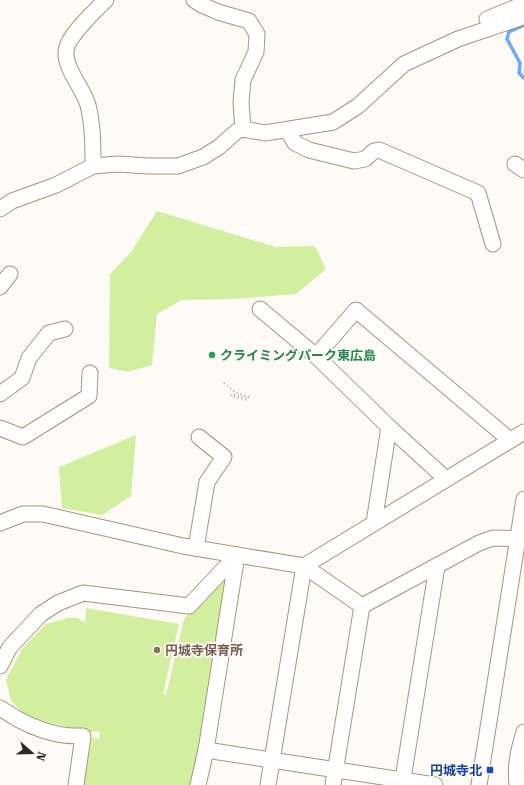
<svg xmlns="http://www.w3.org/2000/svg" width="524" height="785" viewBox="0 0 524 785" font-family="'Roboto Serif','Noto Sans JP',serif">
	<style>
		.green { fill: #d2efa0 }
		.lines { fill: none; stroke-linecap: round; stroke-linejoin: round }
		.stream { stroke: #6bacf7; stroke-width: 3.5 }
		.minor-casing { stroke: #a7947b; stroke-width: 17 }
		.path { stroke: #a9a49c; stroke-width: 2; stroke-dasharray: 1 3; stroke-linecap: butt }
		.minor { stroke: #fff; stroke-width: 15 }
		.leisure-dot { fill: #2e9e5b; stroke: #fefaf5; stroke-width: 1.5 }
		.education-dot { fill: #8d6e63; stroke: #fefaf5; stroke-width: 1.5 }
		.transit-dot { fill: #1a4fb4; stroke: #fefaf5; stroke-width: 1.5 }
		.labels { text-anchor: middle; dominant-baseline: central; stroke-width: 3.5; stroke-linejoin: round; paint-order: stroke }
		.leisure-label { font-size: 13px; font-weight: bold; fill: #27864d; stroke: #fefaf5; text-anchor: start }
		.education-label { font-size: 13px; font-weight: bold; fill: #785e54; stroke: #fefaf5; text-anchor: start }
		.transit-label { font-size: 13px; font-weight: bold; fill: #164399; stroke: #fefaf5; text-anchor: end }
	</style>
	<rect width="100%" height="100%" fill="#fefaf5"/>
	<g class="green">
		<path d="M157,211l119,36 39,-1 11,23 -30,25 -63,5 -51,1 -25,14 -5,51 -24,7 -19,-4 1,-94 21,-22z"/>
		<path d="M136,435l-5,61 -29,19 -40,-7 -3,-41z"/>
		<path d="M227,571l-34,214h-109l8,-48 7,2 1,-8 -9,1 -45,-10 -21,-7 -14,-14 -5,-21 16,-31 24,-25 22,-6h10l7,5 1,-15 93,16 -16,70 3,1 18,-76z"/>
	</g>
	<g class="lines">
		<path class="stream" d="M524,25l-15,7 -2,7 13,24 -1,10 5,5"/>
		<g class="minor-casing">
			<g id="minor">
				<path d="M194,0l8,5 16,7 31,9 8,13 -1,18 -13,28 -2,22 2,27"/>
				<path d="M487,19l32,-13 5,-5"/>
				<path d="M287,130l8,13 14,7 45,11 11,-2 9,-8 5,-1 99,43 15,51"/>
				<path d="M515,164l9,6"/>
				<path d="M93,166c0,-20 0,-41 -5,-61 -5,-17 -23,-36 -22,-53 0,-15 29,-41 40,-52"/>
				<path d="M0,209l12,-8 44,-16 37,-19 25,-2 30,2h30l25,-9 16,-10 18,-16 6,-2 22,4 68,-11 25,-16 46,-42 54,-25 62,-21 4,-3"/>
				<path d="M0,287l10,-13"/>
				<path d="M260,309l56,47 73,71 -15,96"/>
				<path d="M316,356l40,-46 154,130"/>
				<path d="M0,394l22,-16 7,-20 20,-25 16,-4"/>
				<path d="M389,427l57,52"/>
				<path d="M0,428l23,9 66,-41 1,-23"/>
				<path d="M0,523l23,-9h20l140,32 121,20 220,-134"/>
				<path d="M196,548l11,-66 17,-25 -25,-20"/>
				<path d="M0,666l10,-19 31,-33 17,-11 25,-10 106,13 48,-51"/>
				<path d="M0,708c17,12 37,22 57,26 9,2 18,2 26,2l-7,49"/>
				<path d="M206,750l229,35"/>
				<path d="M198,785l8,-35 31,-195"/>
				<path d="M268,785l36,-219 58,40 117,-63 14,-5 31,1"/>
				<path d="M333,785l29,-179"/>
				<path d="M402,785l35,-219"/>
				<path d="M479,785l45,-286"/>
				<path d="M517,785c-2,-20 1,-33 7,-53"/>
			</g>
		</g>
		<path class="path" d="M224,383l11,9 14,5 -1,1 -16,-4 -1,2 16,4"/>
		<use href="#minor" class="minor"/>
	</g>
	<circle class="leisure-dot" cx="212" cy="355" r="4"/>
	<circle class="education-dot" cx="157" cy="650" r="4"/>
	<rect class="transit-dot" x="486" y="766" width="8" height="8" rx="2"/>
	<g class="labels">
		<g class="leisure-label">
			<text x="220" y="355">クライミングパーク東広島</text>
		</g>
		<g class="education-label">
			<text x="165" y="650">円城寺保育所</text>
		</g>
		<g class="transit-label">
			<text x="482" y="770">円城寺北</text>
		</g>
	</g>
	<g transform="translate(32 753) rotate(110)" stroke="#fefaf5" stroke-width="3" paint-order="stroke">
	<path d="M0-3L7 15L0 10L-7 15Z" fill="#30281e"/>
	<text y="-6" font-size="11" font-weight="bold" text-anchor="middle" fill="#30281e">N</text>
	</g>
</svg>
